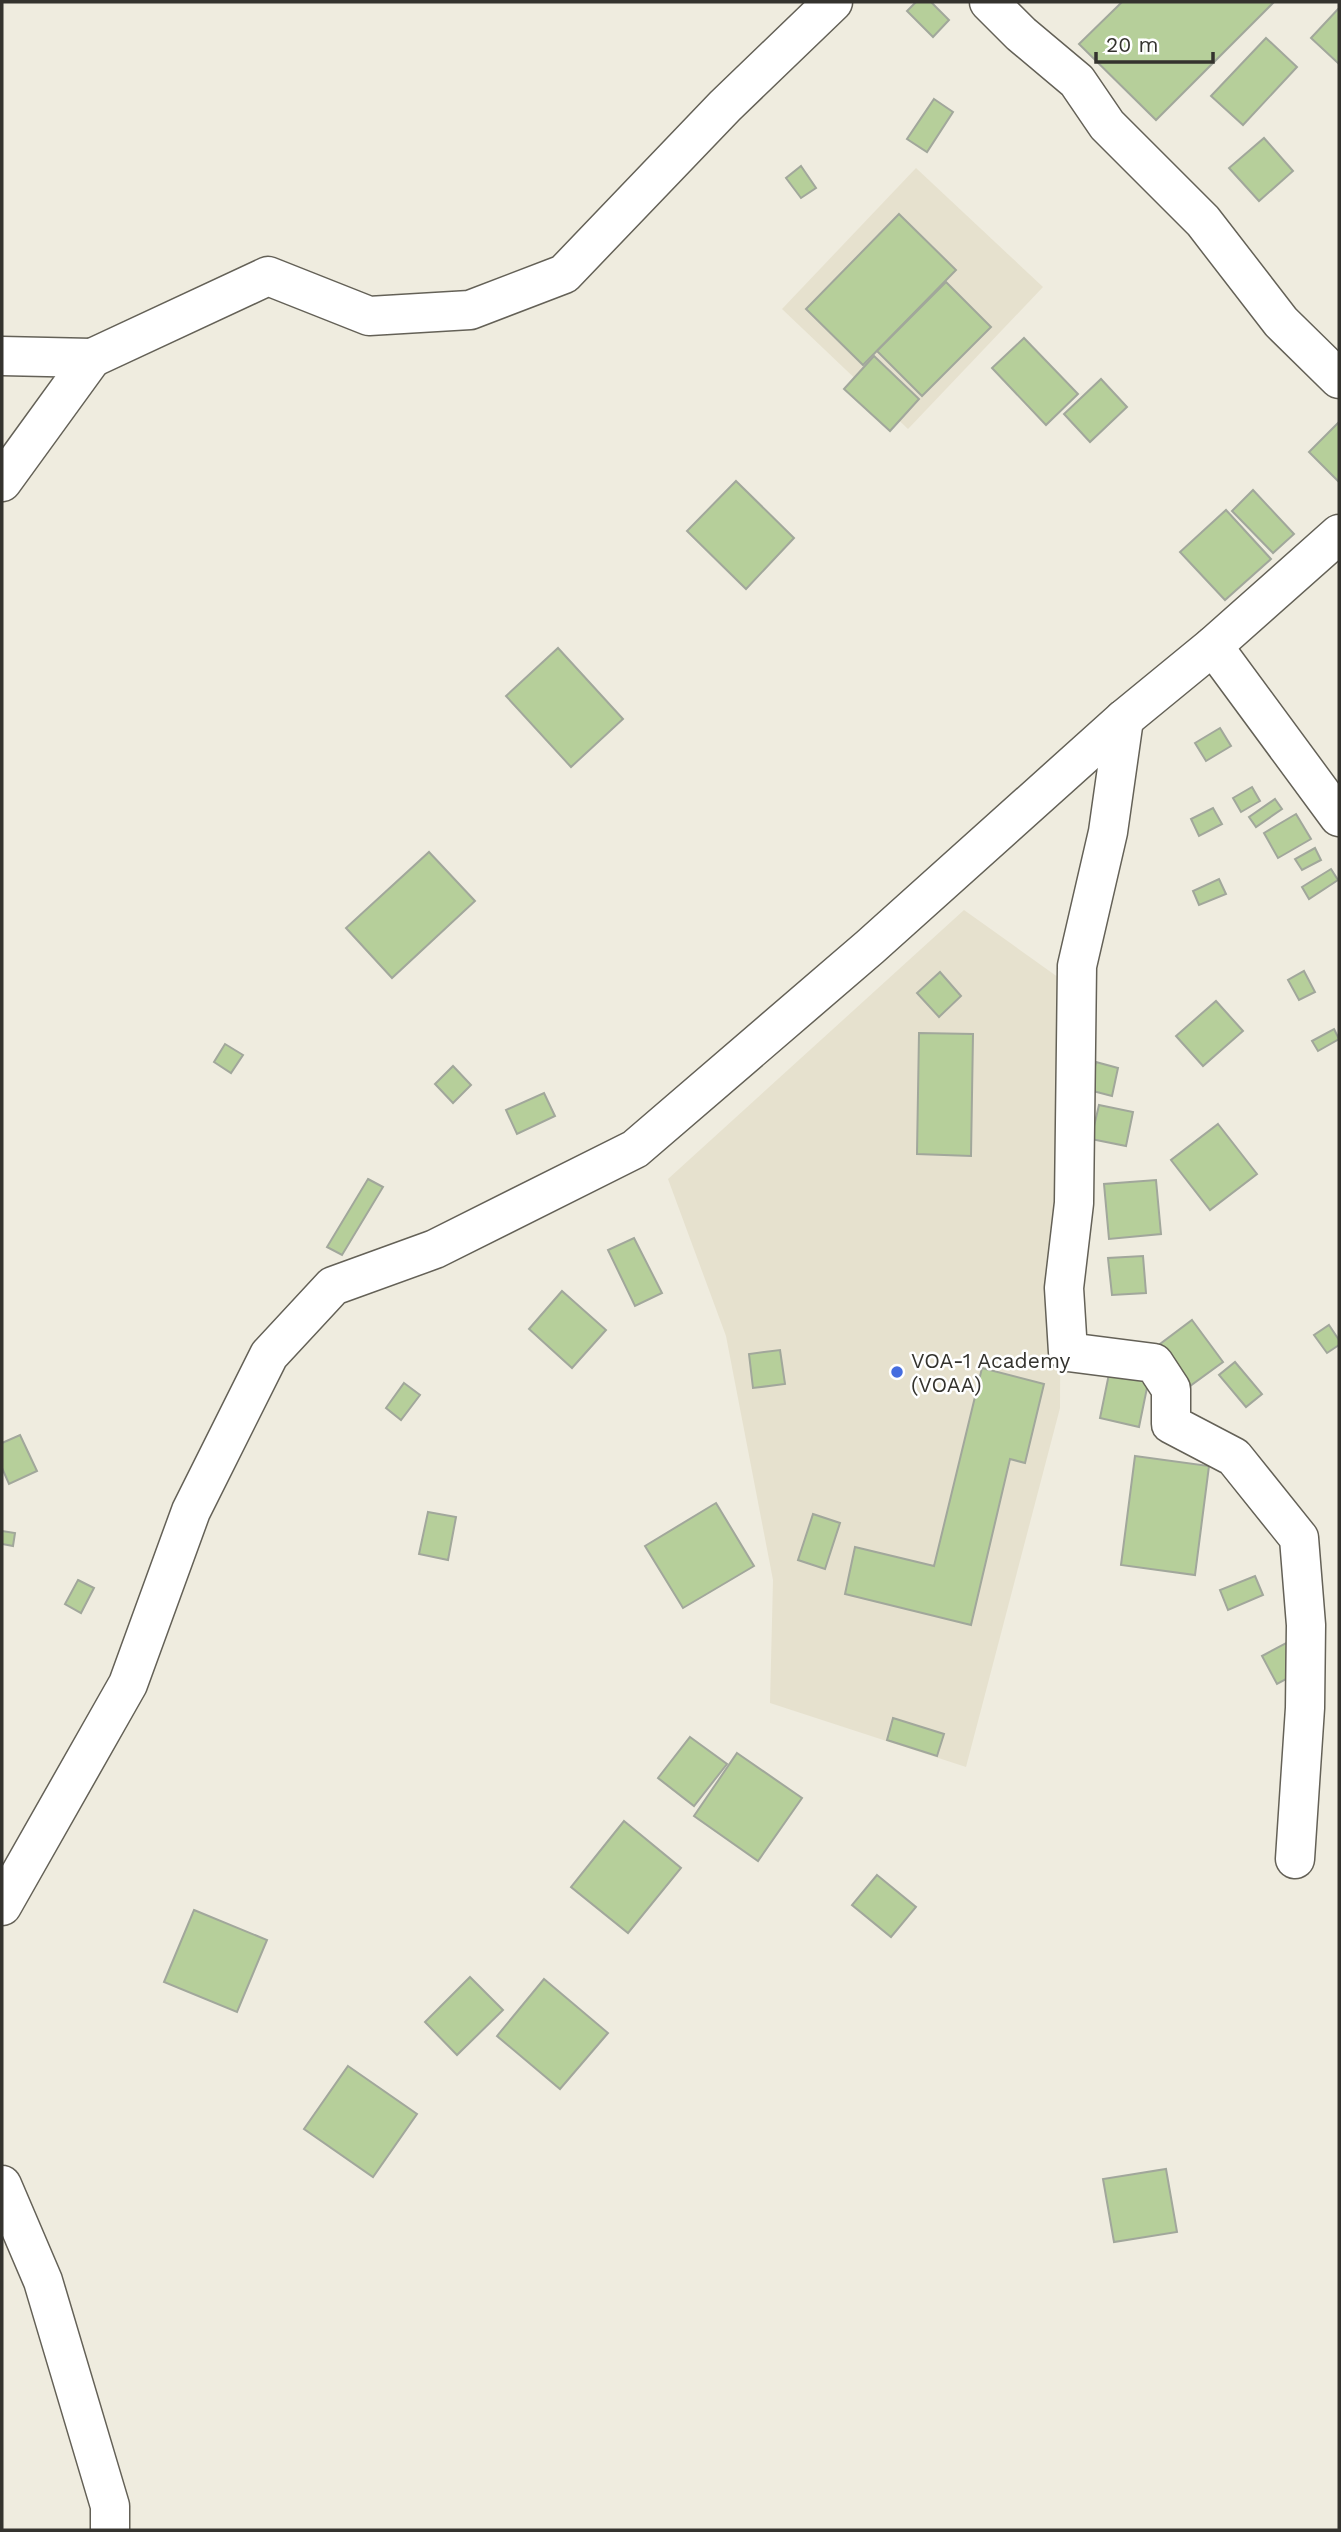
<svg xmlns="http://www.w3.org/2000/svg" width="1341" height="2532" viewBox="0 0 1341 2532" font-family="'Work Sans',sans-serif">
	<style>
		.built { fill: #e6e1ce }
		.building { fill: #b6cf9a; stroke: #a1a79b; stroke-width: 2 }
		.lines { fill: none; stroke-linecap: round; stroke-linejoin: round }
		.minor-casing { stroke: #646157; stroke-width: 41 }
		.minor { stroke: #fff; stroke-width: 38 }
		.poi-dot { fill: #456ddf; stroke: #fff; stroke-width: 2.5 }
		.labels { text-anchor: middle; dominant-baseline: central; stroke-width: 5; stroke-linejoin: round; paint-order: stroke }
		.poi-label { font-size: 21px; fill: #34332e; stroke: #fff; text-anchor: start }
	</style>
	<rect width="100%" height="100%" fill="#efecdf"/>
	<g class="built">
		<path d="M916,168l127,119 -135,142 -126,-120z"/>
		<path d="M964,910l98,70 -2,428 -94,359 -196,-64 3,-123 -47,-244 -58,-157z"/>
	</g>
	<g class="building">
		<path d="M916,2h15l18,18 -16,17 -26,-26z"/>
		<path d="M1122,2h152l-118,118 -77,-76z"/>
		<path d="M1339,8v56l-28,-26z"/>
		<path d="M1266,38l31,29 -54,58 -32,-29z"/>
		<path d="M934,99l19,13 -26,40 -20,-13z"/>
		<path d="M1264,138l29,33 -34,30 -30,-33z"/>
		<path d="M801,166l15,22 -15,10 -15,-20z"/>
		<path d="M899,214l57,56 -93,95 -57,-56z"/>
		<path d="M946,282l45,45 -69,69 -45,-45z"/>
		<path d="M1024,338l54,56 -32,31 -54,-57z"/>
		<path d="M874,356l45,43 -29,32 -46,-42z"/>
		<path d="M1101,379l26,28 -37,35 -26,-28z"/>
		<path d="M1339,422v60l-30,-30z"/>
		<path d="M736,481l58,57 -48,51 -59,-58z"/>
		<path d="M1253,490l41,44 -21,19 -41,-42z"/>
		<path d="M1226,510l45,49 -46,41 -45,-48z"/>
		<path d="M558,648l65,71 -52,48 -65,-71z"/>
		<path d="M1220,728l11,18 -25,15 -11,-18z"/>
		<path d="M1252,787l8,14 -19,11 -8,-14z"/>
		<path d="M1275,799l7,10 -26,18 -7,-10z"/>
		<path d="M1213,808l9,16 -23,12 -8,-17z"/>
		<path d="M1296,814l15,25 -33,19 -14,-25z"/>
		<path d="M1315,848l6,12 -19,10 -7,-11z"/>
		<path d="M429,852l46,49 -83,77 -46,-50z"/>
		<path d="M1331,869l7,11 -29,19 -7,-12z"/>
		<path d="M1219,879l7,15 -27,11 -6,-14z"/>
		<path d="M1304,971l11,21 -16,8 -11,-20z"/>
		<path d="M940,972l21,24 -22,21 -22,-24z"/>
		<path d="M1216,1001l27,30 -40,35 -27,-30z"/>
		<path d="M1334,1029l5,10 -21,12 -6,-10z"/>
		<path d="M919,1033l54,1 -2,122 -54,-2z"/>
		<path d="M225,1044l18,11 -12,18 -17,-11z"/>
		<path d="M1096,1062l22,6 -6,28 -23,-6z"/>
		<path d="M453,1066l18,19 -18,18 -18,-19z"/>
		<path d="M544,1093l11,23 -38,18 -11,-24z"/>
		<path d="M1099,1105l34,7 -7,34 -35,-7z"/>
		<path d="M1218,1124l39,50 -47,36 -39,-50z"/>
		<path d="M368,1179l15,8 -41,68 -15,-8z"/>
		<path d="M1156,1180l5,54 -52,5 -5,-55z"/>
		<path d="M634,1238l28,55 -27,13 -27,-56z"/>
		<path d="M1143,1256l3,37 -34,2 -4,-37z"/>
		<path d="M562,1291l44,39 -34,38 -43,-39z"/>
		<path d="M1192,1320l31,42 -33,24 -30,-42z"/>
		<path d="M1329,1325l10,15v5l-12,8 -13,-18z"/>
		<path d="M780,1350l5,34 -32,4 -4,-34z"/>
		<path d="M1235,1362l27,32 -16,13 -27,-32z"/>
		<path d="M982,1368l62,16 -19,79 -15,-4 -39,166 -126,-31 10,-47 79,19z"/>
		<path d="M1110,1369l39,9 -10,49 -39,-9z"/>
		<path d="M404,1383l16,12 -19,25 -15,-12z"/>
		<path d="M20,1435l17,36 -28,13 -7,-16v-25z"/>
		<path d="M1135,1456l74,10 -14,109 -74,-10z"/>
		<path d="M716,1503l38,63 -71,42 -38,-62z"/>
		<path d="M428,1512l28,5 -8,43 -29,-6z"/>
		<path d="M813,1514l27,9 -15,46 -27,-9z"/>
		<path d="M2,1531l13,2 -2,13 -11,-2z"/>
		<path d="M1255,1576l8,19 -35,15 -8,-20z"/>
		<path d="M78,1580l16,8 -13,25 -16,-9z"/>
		<path d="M1288,1642l15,28 -26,14 -15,-28z"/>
		<path d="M893,1718l51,16 -7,22 -50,-16z"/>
		<path d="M690,1737l37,27 -33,42 -36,-28z"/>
		<path d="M737,1753l65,45 -44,63 -64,-45z"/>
		<path d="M624,1821l57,47 -53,65 -57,-46z"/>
		<path d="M877,1875l39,32 -25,30 -39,-32z"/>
		<path d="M194,1910l73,30 -30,72 -73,-30z"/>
		<path d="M470,1977l33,33 -46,45 -32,-33z"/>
		<path d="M544,1979l64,54 -48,56 -63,-53z"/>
		<path d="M348,2066l69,48 -44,63 -69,-48z"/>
		<path d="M1166,2169l11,63 -63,10 -11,-63z"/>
	</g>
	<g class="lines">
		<g class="minor-casing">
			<g id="minor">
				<path d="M989,2l32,32 56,47 30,44 96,96 78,101 58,57"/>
				<path d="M2,356l90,2 -90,124"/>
				<path d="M92,358l176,-82 101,40 101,-6 94,-36 161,-168 108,-104"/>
				<path d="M1213,646l126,171"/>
				<path d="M1124,719l-16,113 -31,134 -3,237 -10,85 4,64 86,11 17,26v35l63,33 65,81 7,87 -1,83 -10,151"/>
				<path d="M2,1906l126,-222 63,-173 78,-156 64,-69 102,-37 200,-100 235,-202 254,-228 89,-73 126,-112"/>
				<path d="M2,2185l41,96 67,225v24"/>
			</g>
		</g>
		<use href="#minor" class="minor"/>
	</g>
	<circle class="poi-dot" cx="897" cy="1372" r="7"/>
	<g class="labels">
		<g class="poi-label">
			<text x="911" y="1360">VOA-1 Academy<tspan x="911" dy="24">(VOAA)</tspan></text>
		</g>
	</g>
	<rect width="1341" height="2532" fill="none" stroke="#34332e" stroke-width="7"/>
	<path d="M1096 52v10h117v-10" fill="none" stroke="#34332e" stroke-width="3.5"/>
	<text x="1106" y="52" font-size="21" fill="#34332e" stroke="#ffffff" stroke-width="5" paint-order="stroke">20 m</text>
</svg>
